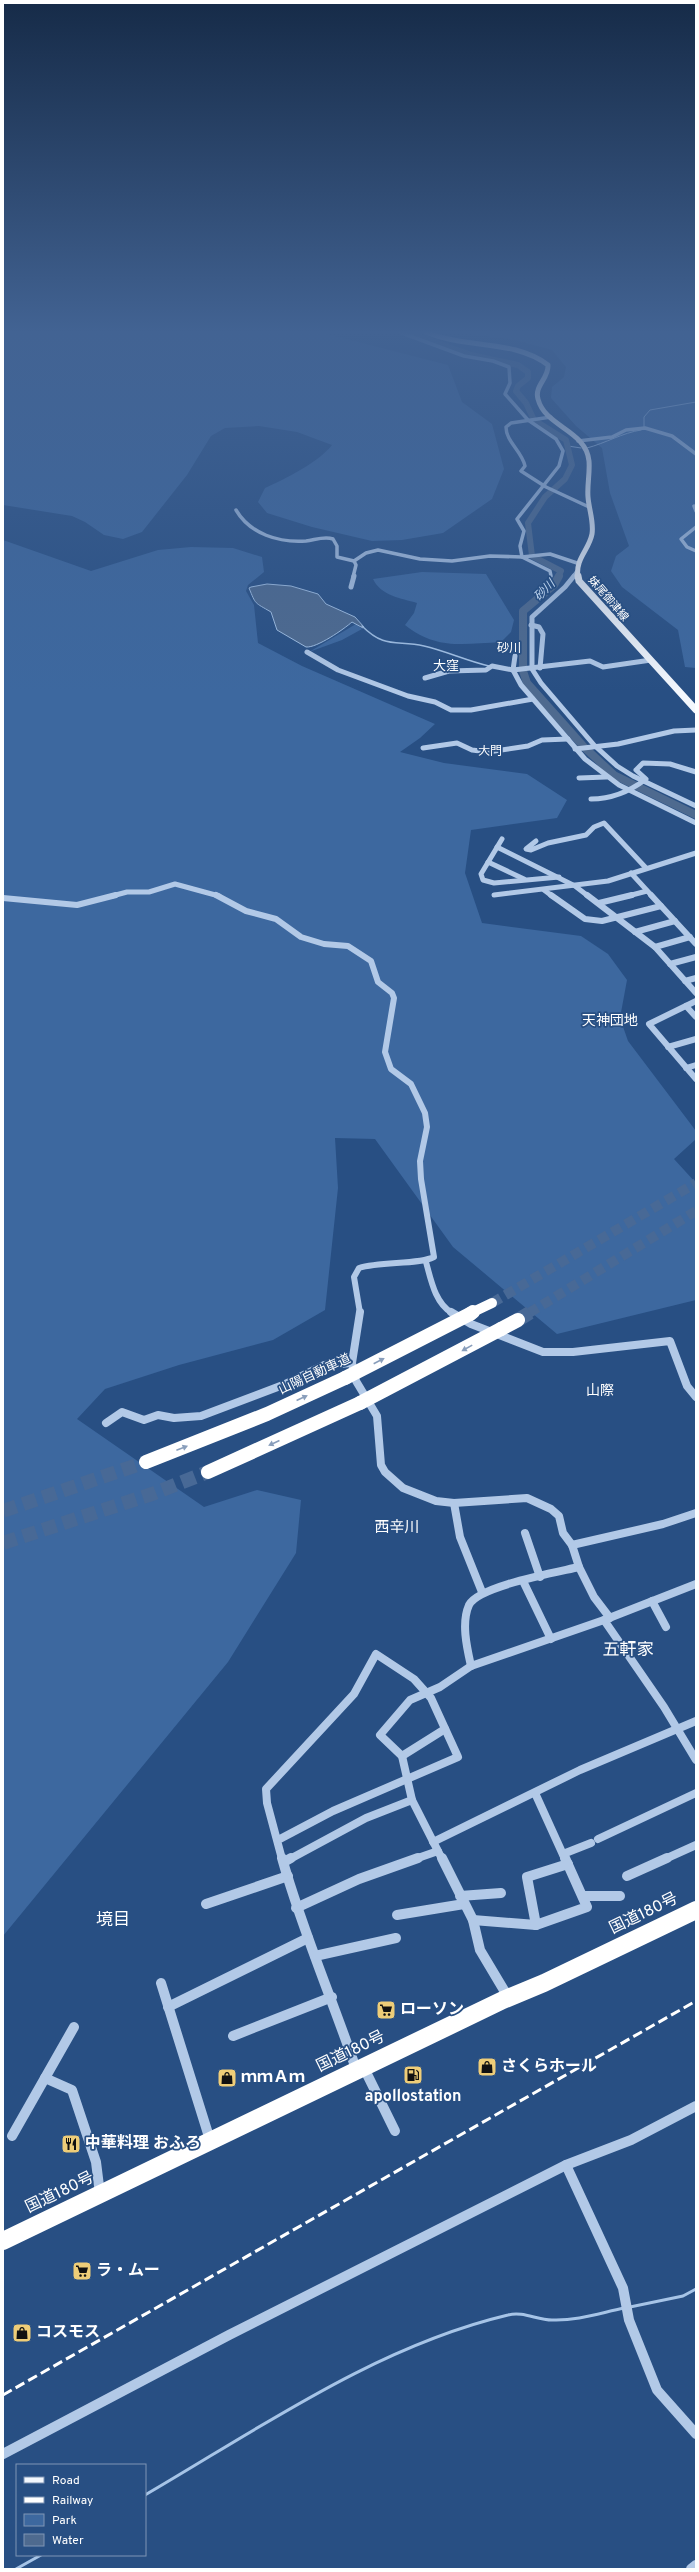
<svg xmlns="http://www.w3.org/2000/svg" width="699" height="2572" viewBox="0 0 699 2572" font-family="Overpass,'Noto Sans JP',sans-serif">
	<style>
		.green { fill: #3d689f }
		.water { fill: #4e6a8f; stroke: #a6c4e7 }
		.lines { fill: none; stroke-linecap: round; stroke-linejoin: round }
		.stream-far2 { stroke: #a6c4e7; stroke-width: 1 }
		.stream-far1 { stroke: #a6c4e7; stroke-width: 1.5 }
		.stream { stroke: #a6c4e7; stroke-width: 3 }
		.river-far1 { stroke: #4e6a8f; stroke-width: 6 }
		.river { stroke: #4e6a8f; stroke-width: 8 }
		.highway-tunnel-far1 { stroke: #486996; stroke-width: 10; stroke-dasharray: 10 5.5; stroke-linecap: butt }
		.highway-tunnel { stroke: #486996; stroke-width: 14; stroke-dasharray: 14 7; stroke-linecap: butt }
		.minor-far4 { stroke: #b2c9e7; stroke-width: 3.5 }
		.minor-far3 { stroke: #b2c9e7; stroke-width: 5 }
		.minor-far2 { stroke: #b2c9e7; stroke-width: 6 }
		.minor-far1 { stroke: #b2c9e7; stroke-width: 8 }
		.minor { stroke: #b2c9e7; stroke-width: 10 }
		.major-far1 { stroke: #f3f7fd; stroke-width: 5 }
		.major { stroke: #f3f7fd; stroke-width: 7 }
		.highway-far2 { stroke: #fff; stroke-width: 10 }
		.highway-far1 { stroke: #fff; stroke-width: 14 }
		.highway { stroke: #fff; stroke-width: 18 }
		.rail { stroke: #fff; stroke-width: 3; stroke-dasharray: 10 4.5; stroke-linecap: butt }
		.highway-bridge { stroke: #fff; stroke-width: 14 }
		.oneway { fill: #899ebb }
		.labels { text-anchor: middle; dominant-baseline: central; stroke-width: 3.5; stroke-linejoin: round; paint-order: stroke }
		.far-street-label { font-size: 11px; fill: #fff; stroke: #284f83 }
		.far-water-label { font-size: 12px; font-style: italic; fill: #bdd3ee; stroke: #284f83 }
		.far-neighbourhood-label { font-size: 12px; fill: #fff; stroke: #284f83 }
		.far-quarter-label { font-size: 13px; fill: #fff; stroke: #284f83 }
		.street-label { font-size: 13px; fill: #fff; stroke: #284f83 }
		.neighbourhood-label { font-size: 14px; fill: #fff; stroke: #284f83 }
		.quarter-label { font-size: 15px; fill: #fff; stroke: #284f83 }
		.near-street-label { font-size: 16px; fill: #fff; stroke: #284f83 }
		.near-poi-label { font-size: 16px; font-weight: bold; fill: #fff; stroke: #284f83; text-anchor: start }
		.near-neighbourhood-label { font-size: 17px; fill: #fff; stroke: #284f83 }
	</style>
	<rect width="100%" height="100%" fill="#284f83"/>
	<g class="green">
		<path d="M3,332h316l129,33 14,37 30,22 12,45 -12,30 -49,34 -41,7 -30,1 -60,-14 -45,-14 -9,-11 7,-14c20,-9 54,-26 67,-43l-35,-13 -38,-6 -34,2 -14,8 -24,39 -45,57 -19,7 -19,-4 -19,-13 -13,-6 -69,-11z"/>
		<path d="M455,332h232l9,4v332l-11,-1 -7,-37 -56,-43 -11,-16 5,-15 13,-10 -19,-53 -8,-45 -26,-22 -25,-28 1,-11 12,-10 2,-10 -14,-17 -37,-10z"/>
		<path d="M3,540l88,31 67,-21 33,-3 42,1 29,9 2,15 -16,13 -2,6 8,14 4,38 44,23 133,58 -15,14 -20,14 44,11 83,11 40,26 -10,18 -86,12 -6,43 17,50 99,13 27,18 19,26 -7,38 8,23 68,90v8l-22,20 22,24v117l-139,34 -104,-87 -78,-108 -40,-1 3,50 -13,122 -52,30 -94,25 -74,24 -28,30 127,88 53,-17 44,10 -5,53 -68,109 -225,274z"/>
		<path d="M422,572l64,2 28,46 -3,12 -10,10c-38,2 -65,8 -96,-17l9,-12 3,-10c-16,-5 -36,-7 -44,-24z"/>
		<path d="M356,624l6,5 -20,11 -33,12z"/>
	</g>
	<path class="water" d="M267,584l24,2 27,8 8,10 29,13 9,10 -1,1 -11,-6c-8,7 -35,26 -46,25l-29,-17 -6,-18c-17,-10 -15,-7 -22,-24l2,-1z"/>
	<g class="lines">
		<g class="stream-far2">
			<path d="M428,334v4"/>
			<path d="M644,427v-10l6,-7 46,-8"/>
			<path d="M568,446l13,2"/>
			<path d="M587,448c19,-5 35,-15 54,-18"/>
		</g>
		<path class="stream-far1" d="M362,626c23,23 34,14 62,20 22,5 43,15 65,20"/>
		<g class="stream">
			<path d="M630,2307l53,-11 13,-7"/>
			<path d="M145,2495c115,-67 232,-149 363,-180 15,-4 29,5 44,5 25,1 48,-7 72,-12"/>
			<path d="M16,2569l25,-14"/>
		</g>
		<path class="river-far1" d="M407,332l64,23 47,10 10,7v6l-10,8 -2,5 10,12 8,17 32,20 6,25 -7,14 -20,18 -17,26 4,33 29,15 -3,6"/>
		<path class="river" d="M559,576l-5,9 -31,26v60l4,12 57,64 30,28 82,40"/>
		<g class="highway-tunnel-far1">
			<path d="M492,1303l204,-120"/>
			<path d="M529,1313l167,-102"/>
		</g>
		<g class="highway-tunnel">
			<path d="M518,1320l13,-8"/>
			<path d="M3,1511l143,-49"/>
			<path d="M3,1543l149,-49 56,-22"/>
		</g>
		<g class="minor-far4">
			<path d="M399,332l65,24 29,5 16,6 1,16 -5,11 23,26 28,19 7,12 -4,15 -42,53 7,12 -4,15 2,11 28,14 1,5"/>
			<path d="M551,417l-40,6 -5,4c0,15 16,24 19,39l-4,5 25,16 43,20"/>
			<path d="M578,441l34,-4 14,-7 19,-2 27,8 24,18"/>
			<path d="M694,506l2,5"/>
			<path d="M236,510c14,24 43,33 70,31 9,-1 18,-5 27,-2l4,7v11l17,4 12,-8 12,-3 42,9 32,2 38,-5 32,1 28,-3 27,9"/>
			<path d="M696,527l-15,12 6,8 9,4"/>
			<path d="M353,577l3,-12 -2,-4"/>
			<path d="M573,577l4,-6"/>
		</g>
		<g class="minor-far3">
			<path d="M574,576l-9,11 -33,30v52l9,14 53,62 23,21 16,10 63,30"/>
			<path d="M351,587l3,-11"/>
			<path d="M531,625l8,2 4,7 -3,34"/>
			<path d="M307,652l31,18 70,26 27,6 16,8h20l62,-11"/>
			<path d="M515,656l-2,14 8,15 64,74 34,26 77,38"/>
			<path d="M425,678l24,-7 37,-1 6,-4 21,4 77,-9 13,6 48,-7"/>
			<path d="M423,748l34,-5 15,7 16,2 40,-6 14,-6 26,-1"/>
			<path d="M575,749l43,-5 56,-13 22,-1"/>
			<path d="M579,778l27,-1"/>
			<path d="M591,799c21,0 38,-7 55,-20l-10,-9 7,-7 27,1 26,8"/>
			<path d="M502,839l-21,35 2,6 11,3 65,-6"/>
			<path d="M536,841l-10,8 5,1 17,-7 38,-8 8,-8 10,-4 42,45"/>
			<path d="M497,847l78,39 13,10"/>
			<path d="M488,862l36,17"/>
			<path d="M631,873l21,23"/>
			<path d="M544,890l8,6"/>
			<path d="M494,895l114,-14 88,-28"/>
			<path d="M112,896l15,-4h22l26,-8 44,12"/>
			<path d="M628,896l19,-5"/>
		</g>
		<g class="minor-far2">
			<path d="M216,895l30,16 30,8 25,18 23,7 24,2 23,15 7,21 14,11 2,5 -9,54 6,17 20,15 14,29 2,14 -7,34 1,18 13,78c-16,8 -53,4 -75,11l-5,9 6,36"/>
			<path d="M551,895l34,24 17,2 59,-15"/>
			<path d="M587,895l68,52 41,46"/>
			<path d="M651,895l45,49"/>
			<path d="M3,898l74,7 39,-10"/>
			<path d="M599,903l33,-8"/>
			<path d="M635,932l40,-11"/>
			<path d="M655,947l35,-10"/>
			<path d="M670,964l26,-7"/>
			<path d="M685,981l11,-3"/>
			<path d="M696,1001l-47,23 47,55"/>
			<path d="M686,1006l10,11"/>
			<path d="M668,1047l28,-8"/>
			<path d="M686,1068l10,-3"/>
			<path d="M426,1262c5,18 9,41 26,51"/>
		</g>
		<g class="minor-far1">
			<path d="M360,1312l-8,51 4,18 21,35 4,49 4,7 18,16 33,13 18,2 73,-5 24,11 8,7 4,17 9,12 7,22 15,30 16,21"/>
			<path d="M451,1312l20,12 72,28h30l97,-11 17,45 9,11"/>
			<path d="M106,1423l16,-11 22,8 14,-5 16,3 27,-2 82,-31 41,-20 28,-2"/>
			<path d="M454,1503l6,34 22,55"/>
			<path d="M525,1533l15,44"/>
			<path d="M572,1545l91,-21 33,-11"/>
			<path d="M523,1581l28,58"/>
			<path d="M652,1601l14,26"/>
			<path d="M604,1620l60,87 32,53"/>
			<path d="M471,1666c-4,-18 -10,-43 -2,-61 9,-19 89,-33 110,-38"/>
			<path d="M402,1756l43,-27"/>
			<path d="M535,1793l30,66"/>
			<path d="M598,1839l98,-46"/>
			<path d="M278,1840l55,-29 125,-54 -27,-59 -17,-19 -38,-25 -22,40 -88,95 1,14 15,56"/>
			<path d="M433,1842l147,-72 116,-49"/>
			<path d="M563,1854l28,-11"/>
			<path d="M290,1859l76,-41 46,-18"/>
			<path d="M415,1859l23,-8"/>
			<path d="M442,1859l-30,-59 -10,-44 -22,-21 30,-35 30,-13 31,-21 133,-46 92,-36"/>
			<path d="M665,1859l31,-14"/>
		</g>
		<g class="minor">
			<path d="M282,1858c20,72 50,140 74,211"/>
			<path d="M442,1858l31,62 7,30 28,47"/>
			<path d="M284,1862l7,-4"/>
			<path d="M627,1876l40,-18"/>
			<path d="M460,1896l41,-3"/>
			<path d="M583,1896h37"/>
			<path d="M206,1904l82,-28"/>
			<path d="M296,1908l63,-29 59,-21"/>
			<path d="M397,1915l67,-11"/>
			<path d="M473,1920l63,5 51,-18 -22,-49"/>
			<path d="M536,1925l-9,-48 41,-13"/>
			<path d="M315,1956l81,-18"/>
			<path d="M161,1983l49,157"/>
			<path d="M168,2007l140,-69"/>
			<path d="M233,2036l99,-39"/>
			<path d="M364,2068l31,63"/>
			<path d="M45,2078l27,12 24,72 4,32"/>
			<path d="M12,2136l62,-109"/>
			<path d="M566,2165l57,123 6,32 28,70 39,44"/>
			<path d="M3,2454l226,-119 337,-170 65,-25 65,-34"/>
			<path d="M691,2569l5,-4"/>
		</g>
		<path class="major-far1" d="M426,332c39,17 88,7 122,33 1,13 -14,21 -10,34 7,28 48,31 51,62 1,12 -2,24 -1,36 1,13 6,25 4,37 -3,16 -17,25 -14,43"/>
		<path class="major" d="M578,576l1,5 117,129"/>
		<path class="highway-far2" d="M471,1313l21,-10"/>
		<g class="highway-far1">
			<path d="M470,1314l3,-2"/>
			<path d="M501,1329l17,-9"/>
			<path d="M146,1462l121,-48 78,-36"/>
			<path d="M208,1472l152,-69"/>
		</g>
		<path class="highway" d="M3,2241l500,-241 41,-17 152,-73"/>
		<path class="rail" d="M3,2395l693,-394"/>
		<g class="highway-bridge">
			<path d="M345,1378l125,-64"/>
			<path d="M360,1403l141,-74"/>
		</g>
	</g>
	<defs><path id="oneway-solid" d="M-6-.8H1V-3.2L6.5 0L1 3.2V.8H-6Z"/></defs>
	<g class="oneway">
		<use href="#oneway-solid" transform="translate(467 1348) rotate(151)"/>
		<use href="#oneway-solid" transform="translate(379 1361) rotate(-27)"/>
		<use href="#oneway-solid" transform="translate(302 1398) rotate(-25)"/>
		<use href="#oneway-solid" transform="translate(274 1443) rotate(155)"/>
		<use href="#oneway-solid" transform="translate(182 1448) rotate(-21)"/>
	</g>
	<linearGradient id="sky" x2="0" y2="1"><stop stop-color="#162b48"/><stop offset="0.48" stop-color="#426393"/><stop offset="1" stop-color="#426393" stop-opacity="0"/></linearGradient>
	<rect width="699" height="692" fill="url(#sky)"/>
	<defs>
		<g id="supermarket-square" transform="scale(1)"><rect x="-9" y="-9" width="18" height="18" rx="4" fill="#eecd78" stroke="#284f83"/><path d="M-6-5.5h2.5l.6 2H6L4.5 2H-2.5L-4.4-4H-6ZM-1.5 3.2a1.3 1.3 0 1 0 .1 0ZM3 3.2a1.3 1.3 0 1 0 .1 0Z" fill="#111"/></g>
		<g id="shop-square" transform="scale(1)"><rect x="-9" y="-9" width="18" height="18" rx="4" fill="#eecd78" stroke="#284f83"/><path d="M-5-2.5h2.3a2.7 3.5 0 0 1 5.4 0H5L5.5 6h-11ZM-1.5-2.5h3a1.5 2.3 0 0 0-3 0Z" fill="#111"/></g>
		<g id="fuel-square" transform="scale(1)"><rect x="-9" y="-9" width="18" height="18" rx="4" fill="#eecd78" stroke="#284f83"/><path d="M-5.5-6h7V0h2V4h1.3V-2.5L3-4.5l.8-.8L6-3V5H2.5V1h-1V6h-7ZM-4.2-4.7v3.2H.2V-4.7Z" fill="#111"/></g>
		<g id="restaurant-square" transform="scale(1)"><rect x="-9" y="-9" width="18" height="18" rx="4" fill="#eecd78" stroke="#284f83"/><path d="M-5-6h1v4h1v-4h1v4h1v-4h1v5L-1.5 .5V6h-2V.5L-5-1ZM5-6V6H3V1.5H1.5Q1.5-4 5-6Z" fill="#111"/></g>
	</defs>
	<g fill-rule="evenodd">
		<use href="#supermarket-square" x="386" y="2010"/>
		<use href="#shop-square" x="487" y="2067"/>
		<use href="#fuel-square" x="413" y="2075"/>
		<use href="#shop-square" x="227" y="2078"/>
		<use href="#restaurant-square" x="71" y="2144"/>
		<use href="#supermarket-square" x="82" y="2271"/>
		<use href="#shop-square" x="22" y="2333"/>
	</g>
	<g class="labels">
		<g class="far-street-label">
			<text transform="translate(608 599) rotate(49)">妹尾御津線</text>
		</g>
		<g class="far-water-label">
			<text transform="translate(545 591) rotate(-45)">砂川</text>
		</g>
		<g class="far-neighbourhood-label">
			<text x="509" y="649">砂川</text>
			<text x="490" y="752">大門</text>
		</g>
		<g class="far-quarter-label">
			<text x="446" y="667">大窪</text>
		</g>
		<g class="street-label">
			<text transform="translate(315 1375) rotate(-25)">山陽自動車道</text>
		</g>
		<g class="neighbourhood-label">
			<text x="610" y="1021">天神団地</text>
			<text x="600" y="1391">山際</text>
		</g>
		<g class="quarter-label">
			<text x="397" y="1528">西辛川</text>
		</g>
		<g class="near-street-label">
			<text transform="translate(644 1914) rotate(-26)">国道180号</text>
			<text transform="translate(351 2052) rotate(-26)">国道180号</text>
			<text transform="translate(60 2193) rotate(-26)">国道180号</text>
		</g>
		<g class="near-poi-label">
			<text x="400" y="2010">ローソン</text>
			<text x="501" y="2067">さくらホール</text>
			<text x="241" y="2078">ｍｍＡｍ</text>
			<text x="413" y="2097" text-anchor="middle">apollostation</text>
			<text x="85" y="2144">中華料理 おふろ</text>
			<text x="96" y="2271">ラ・ムー</text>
			<text x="36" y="2333">コスモス</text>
		</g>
		<g class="near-neighbourhood-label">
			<text x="628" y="1651">五軒家</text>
			<text x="113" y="1921">境目</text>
		</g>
	</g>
	<rect width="699" height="2572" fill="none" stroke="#ffffff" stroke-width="8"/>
	<rect x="16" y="2464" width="130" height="92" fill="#284f83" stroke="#7e95b5"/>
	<rect x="24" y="2477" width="20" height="6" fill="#f3f7fd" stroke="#7e95b5"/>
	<text x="52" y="2484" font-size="12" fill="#ffffff">Road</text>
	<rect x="24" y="2497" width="20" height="6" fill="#ffffff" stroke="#7e95b5"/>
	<text x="52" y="2504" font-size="12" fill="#ffffff">Railway</text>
	<rect x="24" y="2514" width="20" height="12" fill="#3d689f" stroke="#7e95b5"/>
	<text x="52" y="2524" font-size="12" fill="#ffffff">Park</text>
	<rect x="24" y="2534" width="20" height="12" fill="#4e6a8f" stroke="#7e95b5"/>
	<text x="52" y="2544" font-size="12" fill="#ffffff">Water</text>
</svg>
